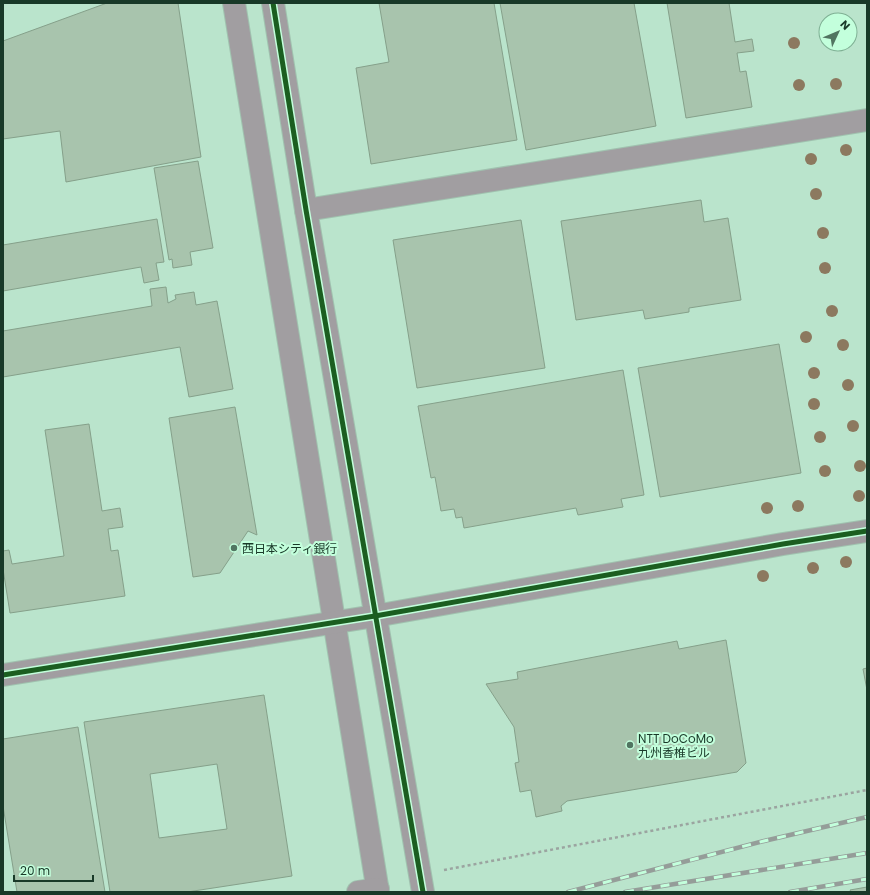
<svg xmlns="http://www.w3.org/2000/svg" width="870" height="895" viewBox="0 0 870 895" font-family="Poppins,'Noto Sans JP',sans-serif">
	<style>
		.building { fill: #a8c4ad; stroke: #85a08a; fill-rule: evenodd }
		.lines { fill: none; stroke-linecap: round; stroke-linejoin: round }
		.minor-casing { stroke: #a0c2af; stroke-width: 24 }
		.path { stroke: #9ba4a0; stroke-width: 2.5; stroke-dasharray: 3 3; stroke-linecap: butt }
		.minor { stroke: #a19ea1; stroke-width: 22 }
		.rail-casing { stroke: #959d99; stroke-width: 4.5 }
		.rail { stroke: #c3ffdc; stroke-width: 3; stroke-dasharray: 9; stroke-linecap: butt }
		.cycleway-casing { stroke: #c3ffdc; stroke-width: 8 }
		.cycleway { stroke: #1b5e20; stroke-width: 5 }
		.tree { fill: #8c795f }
		.poi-dot { fill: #517561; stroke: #c3ffdc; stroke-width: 1.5 }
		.labels { text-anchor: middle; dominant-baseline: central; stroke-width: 4; stroke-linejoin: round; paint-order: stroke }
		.poi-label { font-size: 12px; fill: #193928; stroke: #c3ffdc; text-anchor: start }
	</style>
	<rect width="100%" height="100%" fill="#bae4cc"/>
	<g class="building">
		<path d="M107,3h71l23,154 -135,25 -6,-51 -57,8v-98z"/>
		<path d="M379,3h115l23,137 -146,24 -15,-96 33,-6z"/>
		<path d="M500,3h134l22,123 -130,24z"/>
		<path d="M667,3h62l6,39 17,-3 2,12 -17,2 3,19 6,-1 6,36 -66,11z"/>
		<path d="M198,161l15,87 -23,4 2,13 -19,3 -1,-9 -3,1 -15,-92z"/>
		<path d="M701,200l3,22 24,-4 13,82 -52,8v4l-44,7 -2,-9 -67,10 -15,-99z"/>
		<path d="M157,219l7,43 -8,1 3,17 -15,3 -3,-16 -138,24v-46z"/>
		<path d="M521,220l24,148 -128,20 -24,-148z"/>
		<path d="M166,287l2,16 8,-4 -1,-4 19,-3 2,13 21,-4 16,88 -44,8 -9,-50 -177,30v-46l149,-25 -2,-17z"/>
		<path d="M779,344l22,129 -141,24 -22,-129z"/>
		<path d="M623,370l21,125 -23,4 2,8 -45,8 -2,-7 -112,20 -2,-11 -6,1 -2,-9 -13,2 -6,-34 -4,1 -13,-72z"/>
		<path d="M235,407l22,128 -9,-4 -28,42 -27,4 -24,-159z"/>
		<path d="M89,424l13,87 18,-3 3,19 -15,2 3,22 7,-1 7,46 -115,17 -7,-44v-18l6,-1 3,14 52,-8 -19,-126z"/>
		<path d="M726,640l20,123 -9,9 -170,29 -6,5 1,5 -26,6 -5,-27 -11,2 -5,-29 4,-1 -5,-35 -28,-43 32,-5 -1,-7 160,-31 2,8z"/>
		<path d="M867,668v22l-4,-21z"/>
		<path d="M264,695l28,181 -105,16h-77l-26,-170zM217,764l10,65 -68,9 -9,-64z"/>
		<path d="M78,727l27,165h-88l-14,-86v-67z"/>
		<path d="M867,887v5h-16l-1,-2z"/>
	</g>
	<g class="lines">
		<g class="minor-casing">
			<g id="minor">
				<path d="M234,3l144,889"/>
				<path d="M273,3l33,207 117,682"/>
				<path d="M306,210l561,-90"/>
				<path d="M3,675l372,-59 408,-72 84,-13"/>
				<path d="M358,892l20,-3"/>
			</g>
		</g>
		<path class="path" d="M444,870l423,-80"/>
		<use href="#minor" class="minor"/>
		<g class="rail-casing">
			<g id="rail">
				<path d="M568,892l196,-51 103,-24"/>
				<path d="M625,892l242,-39"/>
				<path d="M790,892l77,-13"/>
			</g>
		</g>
		<use href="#rail" class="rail"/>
		<g class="cycleway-casing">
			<g id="cycleway">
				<path d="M273,3l33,207 117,682"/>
				<path d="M3,675l372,-59 408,-72 84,-13"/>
			</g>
		</g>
		<use href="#cycleway" class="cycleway"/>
	</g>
	<g class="tree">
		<circle cx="794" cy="43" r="6"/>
		<circle cx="836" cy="84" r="6"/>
		<circle cx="799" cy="85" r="6"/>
		<circle cx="846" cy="150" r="6"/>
		<circle cx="811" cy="159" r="6"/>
		<circle cx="816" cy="194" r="6"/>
		<circle cx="823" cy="233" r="6"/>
		<circle cx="825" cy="268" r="6"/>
		<circle cx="832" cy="311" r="6"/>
		<circle cx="806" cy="337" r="6"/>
		<circle cx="843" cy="345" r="6"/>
		<circle cx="814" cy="373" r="6"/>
		<circle cx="848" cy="385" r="6"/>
		<circle cx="814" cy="404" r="6"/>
		<circle cx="853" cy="426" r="6"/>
		<circle cx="820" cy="437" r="6"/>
		<circle cx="860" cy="466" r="6"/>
		<circle cx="825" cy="471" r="6"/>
		<circle cx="859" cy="496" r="6"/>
		<circle cx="798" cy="506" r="6"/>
		<circle cx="767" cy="508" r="6"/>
		<circle cx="846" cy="562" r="6"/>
		<circle cx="813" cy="568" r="6"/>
		<circle cx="763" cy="576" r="6"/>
	</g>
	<g class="poi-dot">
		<circle cx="234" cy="548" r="4"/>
		<circle cx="630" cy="745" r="4"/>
	</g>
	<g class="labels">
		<g class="poi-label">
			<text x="242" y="548">西日本シティ銀行</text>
			<text x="638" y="738">NTT DoCoMo<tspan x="638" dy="14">九州香椎ビル</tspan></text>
		</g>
	</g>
	<rect width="870" height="895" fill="none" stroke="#193928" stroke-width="8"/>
	<g transform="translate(838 32) rotate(46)"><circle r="19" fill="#c3ffdc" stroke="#7fb094"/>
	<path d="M0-3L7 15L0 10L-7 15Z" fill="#517561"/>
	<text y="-6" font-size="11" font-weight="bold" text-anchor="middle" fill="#193928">N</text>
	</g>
	<path d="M14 875v6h79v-6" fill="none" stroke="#193928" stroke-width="2"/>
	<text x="20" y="875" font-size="12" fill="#193928" stroke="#c3ffdc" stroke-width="3" paint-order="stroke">20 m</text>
</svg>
